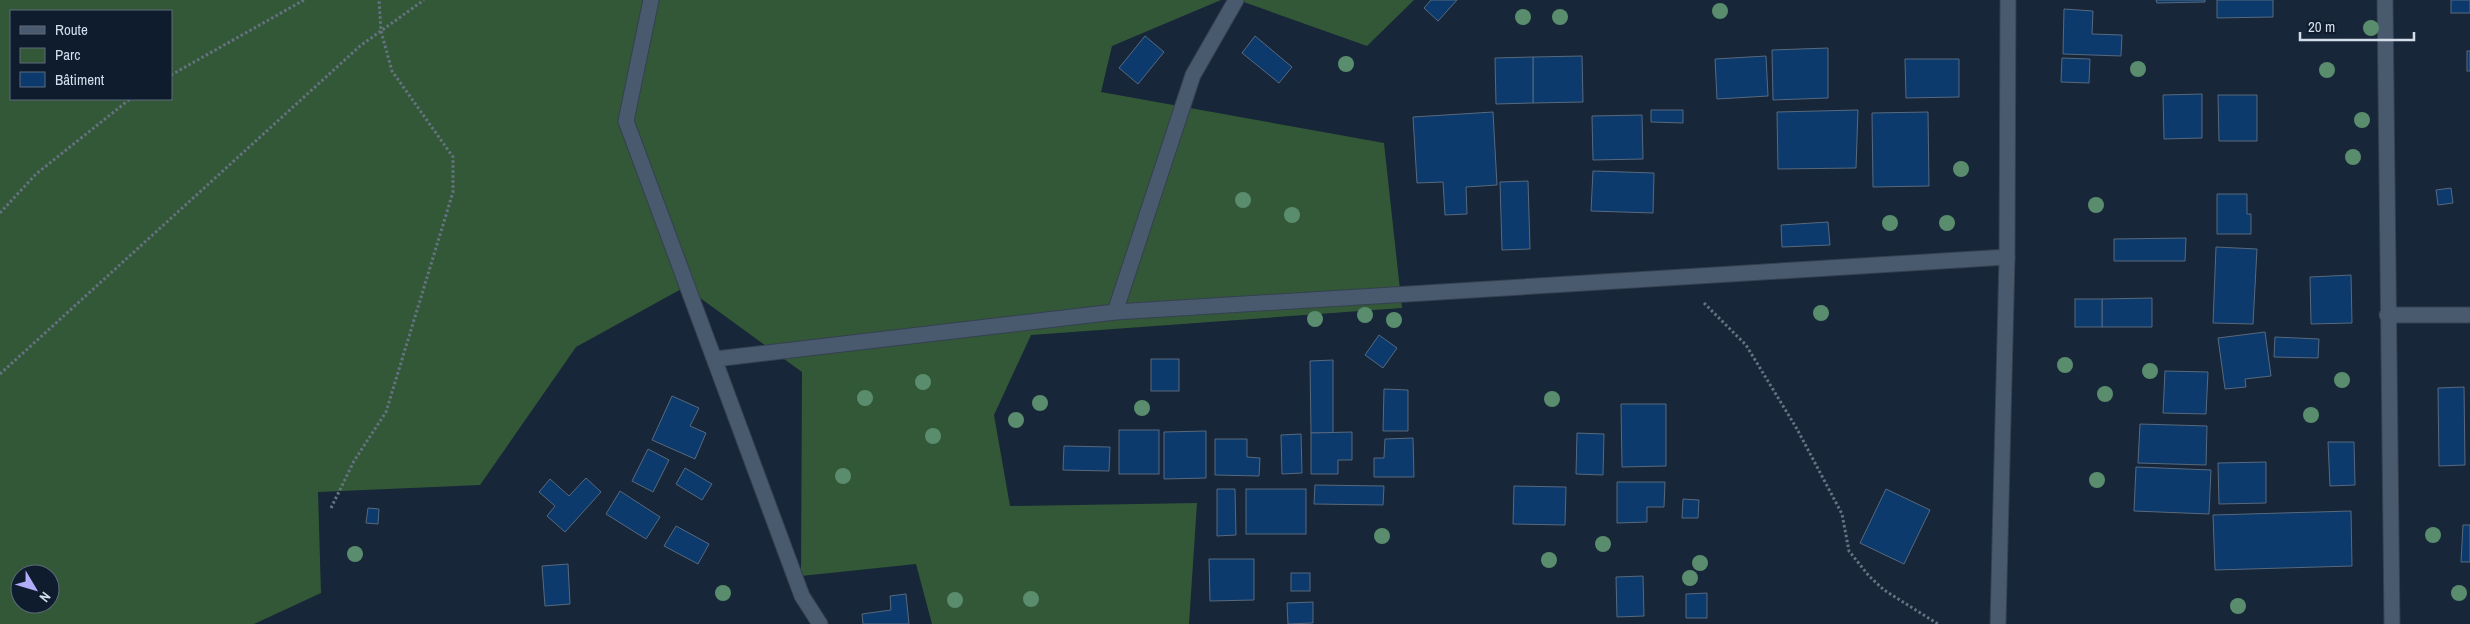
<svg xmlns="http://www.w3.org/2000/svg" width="2470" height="624" viewBox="0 0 2470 624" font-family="'Archivo Narrow',sans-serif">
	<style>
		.green { fill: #335837; fill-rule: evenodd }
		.building { fill: #0d3a6c; stroke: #57697e }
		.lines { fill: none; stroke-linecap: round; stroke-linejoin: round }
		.minor-casing { stroke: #354050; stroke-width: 17 }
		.path { stroke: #657282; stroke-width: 3; stroke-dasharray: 2.5 2.5; stroke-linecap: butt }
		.minor { stroke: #495a6f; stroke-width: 15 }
		.tree { fill: #5a8d6d }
	</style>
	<rect width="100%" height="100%" fill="#172638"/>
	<g class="green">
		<path d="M0,0h1221l-109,46 -11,46 283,51 18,165 -371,27 -37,80 16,91 187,-3 -8,121h-257l-16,-60 -115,12 1,-204 -117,-85 -109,60 -96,138 -162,7 3,101 -67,31h-254zM11,11h160v88h-160zM20,574h30v30h-30z"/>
		<path d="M1238,0h176l-47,46z"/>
	</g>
	<g class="building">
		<path d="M1431,0h26l-19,21 -14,-13z"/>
		<path d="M2156,0h49v2l-48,1z"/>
		<path d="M2217,0h56v17l-56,1z"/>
		<rect x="2451" y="0" width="19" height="13"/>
		<path d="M2064,9l29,2 -1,23 30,1 -1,21 -58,-2z"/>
		<path d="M1145,36l19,16 -26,32 -19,-16z"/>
		<path d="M1255,36l37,31 -13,16 -37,-30z"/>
		<path d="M1828,48v50l-55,2 -1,-50z"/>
		<rect x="2467" y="51" width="3" height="20"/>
		<path d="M1582,56l1,46 -50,1v-46z"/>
		<path d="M1766,56l2,40 -51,3 -2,-40z"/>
		<path d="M1533,57v46l-37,1 -1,-46z"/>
		<path d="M2062,58l28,1 -1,24 -28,-1z"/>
		<path d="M1905,59h54v38l-53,1z"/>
		<path d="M2202,94v44l-38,1 -1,-44z"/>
		<path d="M2218,95h39v46h-38z"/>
		<path d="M1651,110h32v13l-32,-1z"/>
		<path d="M1858,110l-2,58 -78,1 -1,-57z"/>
		<path d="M1493,112l4,73 -31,2 1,27 -22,1 -2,-33 -26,1 -4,-66z"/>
		<path d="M1928,112l1,74 -56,1 -1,-74z"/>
		<path d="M1642,115l1,44 -50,1 -1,-44z"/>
		<path d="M1593,171l61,2 -1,40 -62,-2z"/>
		<path d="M1528,181l2,68 -28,1 -2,-68z"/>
		<path d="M2451,188l2,15 -15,2 -2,-15z"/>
		<path d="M2217,194h30v20h4v20h-34z"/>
		<path d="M1828,222l2,23 -48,2 -1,-22z"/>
		<path d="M2186,238l-1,23h-71v-22z"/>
		<path d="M2216,247l41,2 -4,75 -40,-1z"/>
		<path d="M2351,275l1,48 -41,1 -1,-47z"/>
		<path d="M2152,298v29h-50v-28z"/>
		<rect x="2075" y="299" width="27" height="28"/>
		<path d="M2265,332l6,44 -26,3 1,8 -21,2 -7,-51z"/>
		<path d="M1379,335l18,13 -14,20 -18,-13z"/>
		<path d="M2275,337l44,2 -1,19 -44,-1z"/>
		<rect x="1151" y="359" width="28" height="32"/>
		<path d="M1333,360v73h-22l-1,-72z"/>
		<path d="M2165,371l43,1 -2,42 -43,-1z"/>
		<path d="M2464,387l1,78 -26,1 -1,-78z"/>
		<path d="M1384,389l24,1v41h-25z"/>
		<path d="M672,396l27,12 -9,18 16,7 -11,26 -43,-19z"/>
		<path d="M1621,404h45v62l-44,1z"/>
		<path d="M2140,424l67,2 -1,39 -68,-2z"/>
		<rect x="1119" y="430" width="40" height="44"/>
		<path d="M1206,431v47l-42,1v-47z"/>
		<path d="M1352,432v28h-14v14h-27v-41z"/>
		<path d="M1577,433l27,1 -1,41 -27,-1z"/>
		<path d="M1301,434l1,39 -20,1 -1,-39z"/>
		<path d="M1413,438l1,39h-40v-19h10l1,-19z"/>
		<path d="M1215,439h32v18l13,1 -1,18 -44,-1z"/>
		<path d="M2328,442h26l1,43 -25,1z"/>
		<path d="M1064,446l46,1 -1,24 -46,-1z"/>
		<path d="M648,449l21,11 -16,32 -21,-11z"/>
		<path d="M2266,462v41l-47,1 -1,-41z"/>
		<path d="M2136,467l75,3 -2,44 -75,-3z"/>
		<path d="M685,468l27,16 -10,16 -26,-16z"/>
		<path d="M586,478l15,14 -36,40 -18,-16 8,-10 -16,-14 11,-13 19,17z"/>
		<path d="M1617,482h48l-1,25h-17v15l-30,1z"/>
		<path d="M1315,485l69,1 -1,19 -69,-1z"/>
		<path d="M1514,486l52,1 -1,38 -52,-1z"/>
		<path d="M1217,489h18l1,46 -19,1z"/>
		<rect x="1246" y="489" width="60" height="45"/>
		<path d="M1886,489l44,21 -26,54 -44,-21z"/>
		<path d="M620,491l40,26 -14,22 -40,-25z"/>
		<path d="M1683,499l16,1 -1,18h-16z"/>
		<path d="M368,508l11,1 -1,15 -12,-1z"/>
		<path d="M2351,511l1,55 -137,4 -2,-55z"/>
		<path d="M2463,525h7v37h-9z"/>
		<path d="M676,526l33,18 -11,20 -34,-18z"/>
		<path d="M1209,559h45v41l-44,1z"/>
		<path d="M568,564l2,40 -25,2 -3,-40z"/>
		<rect x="1291" y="573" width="19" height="18"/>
		<path d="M1643,576l1,40 -27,1 -1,-40z"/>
		<path d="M1707,593v25h-21v-24z"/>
		<path d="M906,594l3,30h-46l-1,-10 29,-4 -1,-14z"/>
		<path d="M1313,602v21l-25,1 -1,-21z"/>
	</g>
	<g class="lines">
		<g class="minor-casing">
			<g id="minor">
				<path d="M651,0l-25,121 176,475 18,28"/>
				<path d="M2385,0l7,624"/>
				<path d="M1115,312l78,-237 43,-75"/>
				<path d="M2387,315h83"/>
				<path d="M715,359l400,-47 892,-55"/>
				<path d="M1998,624l9,-367 1,-257"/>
			</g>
		</g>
		<g class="path">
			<path d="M171,75l133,-75"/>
			<path d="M0,213l36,-39 94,-75"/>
			<path d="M1704,303l42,42 51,84 45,85 7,37 20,25 15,14 54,34"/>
			<path d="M0,374l360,-328 64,-46"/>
			<path d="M331,508l23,-47 32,-49 67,-220v-35l-61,-86 -11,-40 -2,-31"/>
		</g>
		<use href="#minor" class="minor"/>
	</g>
	<g class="tree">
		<circle cx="1720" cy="11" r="8"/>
		<circle cx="1523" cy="17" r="8"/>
		<circle cx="1560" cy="17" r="8"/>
		<circle cx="2371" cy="28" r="8"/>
		<circle cx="1346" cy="64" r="8"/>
		<circle cx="2138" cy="69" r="8"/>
		<circle cx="2327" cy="70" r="8"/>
		<circle cx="2362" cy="120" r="8"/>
		<circle cx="2353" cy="157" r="8"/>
		<circle cx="1961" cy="169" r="8"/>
		<circle cx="1243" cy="200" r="8"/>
		<circle cx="2096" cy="205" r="8"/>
		<circle cx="1292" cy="215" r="8"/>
		<circle cx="1890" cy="223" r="8"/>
		<circle cx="1947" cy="223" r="8"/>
		<circle cx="1821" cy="313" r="8"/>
		<circle cx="1365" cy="315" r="8"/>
		<circle cx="1315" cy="319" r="8"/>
		<circle cx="1394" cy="320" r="8"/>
		<circle cx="2065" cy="365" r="8"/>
		<circle cx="2150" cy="371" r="8"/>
		<circle cx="2342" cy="380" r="8"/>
		<circle cx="923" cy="382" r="8"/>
		<circle cx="2105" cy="394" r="8"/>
		<circle cx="865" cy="398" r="8"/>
		<circle cx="1552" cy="399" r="8"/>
		<circle cx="1040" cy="403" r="8"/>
		<circle cx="1142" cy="408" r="8"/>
		<circle cx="2311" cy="415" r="8"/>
		<circle cx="1016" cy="420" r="8"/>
		<circle cx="933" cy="436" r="8"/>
		<circle cx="843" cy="476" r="8"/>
		<circle cx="2097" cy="480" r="8"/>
		<circle cx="2433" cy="535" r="8"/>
		<circle cx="1382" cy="536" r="8"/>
		<circle cx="1603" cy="544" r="8"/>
		<circle cx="355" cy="554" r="8"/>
		<circle cx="1549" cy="560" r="8"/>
		<circle cx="1700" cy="563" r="8"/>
		<circle cx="1690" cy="578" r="8"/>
		<circle cx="723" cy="593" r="8"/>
		<circle cx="2459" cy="593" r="8"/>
		<circle cx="1031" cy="599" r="8"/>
		<circle cx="955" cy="600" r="8"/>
		<circle cx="2238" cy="606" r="8"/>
	</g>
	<rect x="10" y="10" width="162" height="90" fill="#0e1c2e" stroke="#5d6a7a"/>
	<rect x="20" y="26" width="25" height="8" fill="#495a6f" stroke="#5d6a7a"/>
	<text x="55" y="35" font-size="15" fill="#d4deeb">Route</text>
	<rect x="20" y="48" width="25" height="15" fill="#335837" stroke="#5d6a7a"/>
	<text x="55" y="60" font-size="15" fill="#d4deeb">Parc</text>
	<rect x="20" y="72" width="25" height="15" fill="#0d3a6c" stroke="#5d6a7a"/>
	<text x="55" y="85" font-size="15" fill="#d4deeb">Bâtiment</text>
	<g transform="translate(35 589) rotate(128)"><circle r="24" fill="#0e1c2e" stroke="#5d6a7a"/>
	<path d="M0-4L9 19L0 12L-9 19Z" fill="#b1adfa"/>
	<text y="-8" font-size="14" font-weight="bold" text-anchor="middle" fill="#d4deeb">N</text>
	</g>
	<path d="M2300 32v8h114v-8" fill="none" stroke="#d4deeb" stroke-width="2.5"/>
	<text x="2308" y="32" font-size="15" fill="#d4deeb" stroke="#0e1c2e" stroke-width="4" paint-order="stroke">20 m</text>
</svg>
